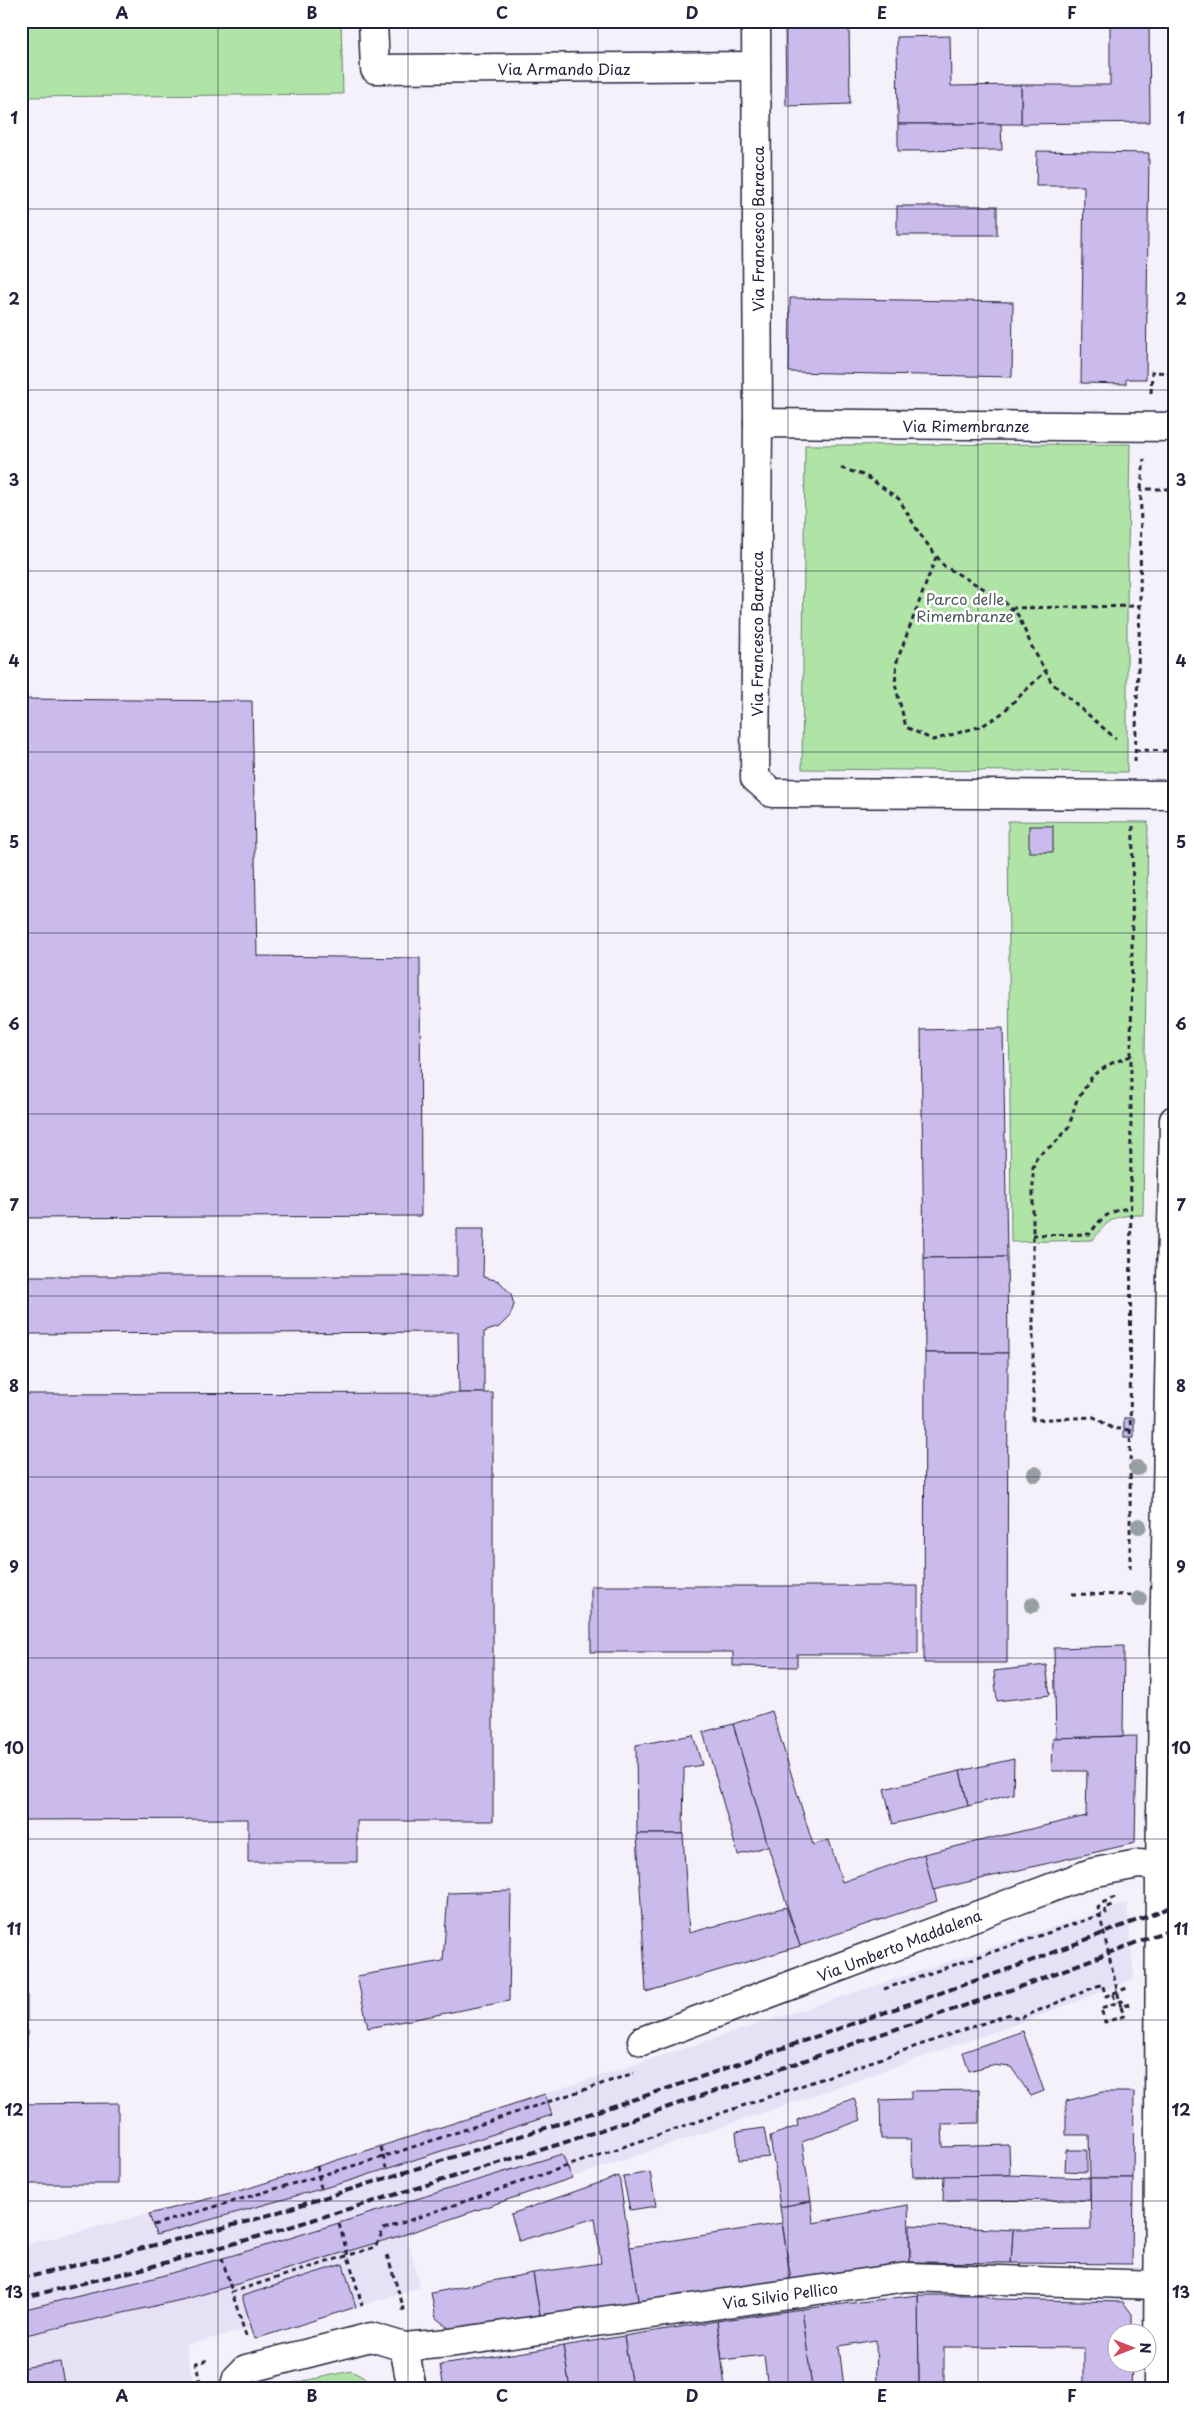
<svg xmlns="http://www.w3.org/2000/svg" width="1195" height="2410" viewBox="0 0 1195 2410" font-family="'Playpen Sans',sans-serif">
	<style>
		.built { fill: #e7e1f6 }
		.green { fill: #b0e4a6; stroke: #698370 }
		.building { fill: #cabbec; stroke: #22223b }
		.lines { fill: none; stroke-linecap: round; stroke-linejoin: round }
		.minor-casing { stroke: #22223b; stroke-width: 31 }
		.path { stroke: #22223b; stroke-width: 3; stroke-dasharray: 5 4; stroke-linecap: butt }
		.minor { stroke: #fff; stroke-width: 28 }
		.rail { stroke: #22223b; stroke-width: 4; stroke-dasharray: 8 4; stroke-linecap: butt }
		.path-bridge { stroke: #22223b; stroke-width: 3; stroke-dasharray: 5 4; stroke-linecap: butt }
		.tree { fill: #989fa3 }
		.grid { fill: none; stroke: #22223b; stroke-width: 1; stroke-opacity: 0.55 }
		.labels { text-anchor: middle; dominant-baseline: central; stroke-width: 5; stroke-linejoin: round; paint-order: stroke }
		.street-label { font-size: 15px; fill: #22223b; stroke: #fff }
		.park-label { font-size: 15px; fill: #4d5c5b; stroke: #fff }
		.neatline { fill: none; stroke: #22223b; stroke-width: 2 }
		.grid-label { font-size: 16px; text-anchor: middle; font-weight: bold; fill: #22223b }
	</style>
	<rect width="100%" height="100%" fill="#f4f1fb"/>
	<filter id="ink" filterUnits="userSpaceOnUse"><feTurbulence type="fractalNoise" baseFrequency=".02" numOctaves="2"/><feDisplacementMap in="SourceGraphic" scale="10" xChannelSelector="R" yChannelSelector="G"/><feConvolveMatrix kernelMatrix="1 2 1 2 8 2 1 2 1" color-interpolation-filters="sRGB"/></filter>
	<g filter="url(#ink)">
		<path class="built" d="M1127,1903l7,76 -101,39 -232,82 -395,134 14,53 -165,52 -3,-11 -66,17 8,44h-173v-143l225,-57 149,-46z"/>
		<g class="green">
			<path d="M21,21h320l2,73 -322,3z"/>
			<path d="M1130,444l-3,162v166l-325,-3 3,-324z"/>
			<path d="M1008,821l140,1 -5,393c-26,0 -35,3 -50,25l-82,2z"/>
			<path d="M351,2371l14,7 3,11h-103z"/>
		</g>
		<g class="building">
			<path d="M849,21l1,83 -64,2 -1,-84z"/>
			<path d="M1110,21h39l1,101 -129,2v-39h89z"/>
			<path d="M950,36l1,50 70,-1v39h-123l-1,-87z"/>
			<path d="M898,124h103l1,26 -104,1z"/>
			<path d="M1037,151l112,2 -3,226h-20v5l-45,-1 3,-197h-48z"/>
			<rect x="897" y="206" width="100" height="29"/>
			<path d="M790,298l223,4 -1,75 -223,-5z"/>
			<path d="M21,699l231,2 5,255 163,2 1,258 -400,2z"/>
			<rect x="1029" y="826" width="24" height="26"/>
			<path d="M1003,1028l4,229 -83,1 -3,-228z"/>
			<path d="M457,1229h27l-1,48 16,4 12,13 3,11 -4,11 -11,11 -15,5v61h-25l-1,-61 -437,2v-58h436z"/>
			<path d="M1007,1257l1,96h-83l-1,-95z"/>
			<path d="M925,1353h83l-1,310h-83z"/>
			<path d="M493,1393v428h-136v41h-109v-43l-227,1v-426z"/>
			<rect x="1124" y="1418" width="10" height="19"/>
			<path d="M591,1586h327v68h-121v13l-64,-1v-14h-142z"/>
			<path d="M1124,1646l-1,90 -67,2 -2,-90z"/>
			<path d="M1046,1665l4,30 -53,6 -3,-30z"/>
			<path d="M772,1711l41,134 16,-5 13,42 82,-28 13,47 -137,45 -32,-100 -35,-122z"/>
			<path d="M733,1724l35,122 -30,9 -35,-123z"/>
			<path d="M693,1735l9,30 -18,3 -1,66h-46l-1,-89z"/>
			<path d="M1137,1736l-2,107 -202,47 -9,-36 162,-38 1,-45h-35l1,-33z"/>
			<path d="M1014,1759l-1,35 -45,12 -8,-35z"/>
			<path d="M960,1771l8,35 -75,18 -9,-35z"/>
			<path d="M637,1834h46l6,99 97,-26 14,39 -154,46z"/>
			<path d="M511,1891l-2,110 -141,27 -11,-52 86,-15 5,-68z"/>
			<rect x="21" y="1941" width="6" height="106"/>
			<path d="M1023,2031l21,60 -13,5 -20,-29 -20,-2 -22,6 -6,-19z"/>
			<path d="M979,2090v33l-37,1 1,23 66,-2 1,30 -97,2 -2,-38h-30l-1,-39 31,-1v-8z"/>
			<path d="M1103,2092h31l-1,86h-43l-1,-43h-23v-34z"/>
			<path d="M545,2094l7,21 -203,66 -193,54 -7,-21 97,-25z"/>
			<path d="M854,2098l7,22 -59,22 9,59 -31,6 -10,-71 28,-10 -1,-6z"/>
			<path d="M118,2103v81h-97v-80z"/>
			<path d="M764,2128l5,29 -30,3 -3,-28z"/>
			<path d="M1066,2150h21v22l-22,-1z"/>
			<path d="M562,2154l10,24 -166,56 -216,64 -169,38v-26l133,-32 107,-31z"/>
			<path d="M650,2172l6,34 -26,4 -7,-33z"/>
			<path d="M1010,2175l80,3v22l-147,1 1,-25z"/>
			<path d="M619,2176l20,130 -99,9 -7,-42 68,-10 -6,-45 -76,23 -8,-27z"/>
			<path d="M1090,2178h43l-1,86 -121,-1 2,-33 78,-1z"/>
			<path d="M811,2201l2,22 95,-18 2,57 -119,20 -11,-75z"/>
			<path d="M782,2223l9,59 -152,24 -9,-59z"/>
			<path d="M910,2225l103,5 -2,33 -101,-1z"/>
			<path d="M343,2264l13,43 -101,32 -13,-43z"/>
			<path d="M533,2273l7,42 -89,15 -15,-12 -5,-25z"/>
			<path d="M918,2295h63l15,4 127,3 9,12v18h-14v30h14l-1,27h-47v-41l-140,-1v41l80,1h-105z"/>
			<path d="M918,2295l1,94h-42l-1,-49 -37,6 5,41 -32,2 -10,-80z"/>
			<path d="M802,2309l10,80h-44l-4,-34 -42,5 -5,-39z"/>
			<path d="M717,2321l8,66 -15,2h-78l-8,-53z"/>
			<path d="M624,2336l8,53h-62l-7,-43z"/>
			<path d="M563,2346l7,43h-126l-4,-24z"/>
			<path d="M60,2362l5,27h-44v-21z"/>
		</g>
		<g class="lines">
			<g class="minor-casing">
				<g id="minor">
					<path d="M373,21l2,48 381,-3"/>
					<path d="M756,21l2,402 -3,355 17,15 402,2"/>
					<path d="M758,423l416,4"/>
					<path d="M642,2041l449,-168 47,-9 36,3"/>
					<path d="M404,2347l8,42"/>
					<path d="M234,2389l3,-11 9,-9 125,-32 33,10 45,-4 458,-66 251,8"/>
					<path d="M1158,2389l2,-523 14,-746"/>
				</g>
			</g>
			<g class="path">
				<path d="M1151,393l1,-21 22,1"/>
				<path d="M841,468l25,8 33,23 20,34 25,33 56,32 18,17 14,32 20,36 64,56"/>
				<path d="M1141,489l3,-30"/>
				<path d="M936,557l-39,104 -2,23 11,43 27,13 49,-14 19,-12 45,-43"/>
				<path d="M1011,608l129,-2"/>
				<path d="M1135,750l39,1"/>
				<path d="M1135,762l5,-156 1,-117h33"/>
				<path d="M1131,1056l2,-230"/>
				<path d="M1032,1235l58,-1c11,-17 20,-24 41,-26"/>
				<path d="M1130,1430l-18,-2 -18,-11 -61,3v-253l5,-12 16,-11 15,-17 7,-25 17,-27 19,-12 19,-7 -1,515"/>
				<path d="M1072,1594l58,1v-2"/>
				<path d="M884,1989l222,-76 -2,-5 11,-4"/>
				<path d="M1113,1994l3,9"/>
				<path d="M1121,2007l3,9 -19,6 -4,-14 21,-7 2,5"/>
				<path d="M381,2147l5,21"/>
				<path d="M317,2166l4,23"/>
				<path d="M339,2224l23,81"/>
				<path d="M153,2225l230,-68 251,-84"/>
				<path d="M387,2255l17,54 -5,1"/>
				<path d="M222,2258l10,34"/>
				<path d="M246,2336l-14,-44 143,-45 9,-18 626,-215 8,5 84,-35 4,12 21,-8"/>
				<path d="M193,2382l7,-1"/>
				<path d="M200,2383l-4,-20 13,-3"/>
			</g>
			<use href="#minor" class="minor"/>
			<g class="rail">
				<path d="M21,2279l232,-59 302,-95 120,-39 345,-121 154,-59"/>
				<path d="M21,2298l129,-31 107,-30 303,-93 462,-158 152,-58"/>
			</g>
			<path class="path-bridge" d="M1115,1897l-13,6 -4,5 23,99 11,-4"/>
		</g>
		<g class="tree">
			<circle cx="1137" cy="1468" r="8"/>
			<circle cx="1035" cy="1474" r="8"/>
			<circle cx="1139" cy="1526" r="8"/>
			<circle cx="1139" cy="1599" r="8"/>
			<circle cx="1032" cy="1605" r="8"/>
		</g>
	</g>
	<path class="grid" d="M218,21v2368M408,21v2368M598,21v2368M788,21v2368M978,21v2368M21,209h1153M21,390h1153M21,571h1153M21,752h1153M21,933h1153M21,1114h1153M21,1296h1153M21,1477h1153M21,1658h1153M21,1839h1153M21,2020h1153M21,2201h1153"/>
	<g class="labels">
		<g class="street-label">
			<text x="564" y="68">Via Armando Diaz</text>
			<text transform="translate(757 229) rotate(-90)">Via Francesco Baracca</text>
			<text x="966" y="425">Via Rimembranze</text>
			<text transform="translate(756 634) rotate(-90)">Via Francesco Baracca</text>
			<text transform="translate(899 1945) rotate(-21)">Via Umberto Maddalena</text>
			<text transform="translate(780 2295) rotate(-8)">Via Silvio Pellico</text>
		</g>
		<g class="park-label">
			<text x="965" y="598">Parco delle<tspan x="965" dy="17">Rimembranze</tspan></text>
		</g>
	</g>
	<rect width="1195" height="2410" fill="none" stroke="#fff" stroke-width="55"/>
	<g transform="translate(1132 2348) rotate(90)"><circle r="24" fill="#ffffff" stroke="#a7a7b1"/>
	<path d="M0-4L9 19L0 12L-9 19Z" fill="#d1495b"/>
	<text y="-8" font-size="14" font-weight="bold" text-anchor="middle" fill="#22223b">N</text>
	</g>
	<rect x="28" y="28" width="1140" height="2354" class="neatline"/>
	<g class="grid-label">
		<text x="122" y="19">A</text>
		<text x="312" y="19">B</text>
		<text x="502" y="19">C</text>
		<text x="692" y="19">D</text>
		<text x="882" y="19">E</text>
		<text x="1072" y="19">F</text>
		<text x="14" y="124">1</text>
		<text x="1181" y="124">1</text>
		<text x="14" y="305">2</text>
		<text x="1181" y="305">2</text>
		<text x="14" y="486">3</text>
		<text x="1181" y="486">3</text>
		<text x="14" y="667">4</text>
		<text x="1181" y="667">4</text>
		<text x="14" y="848">5</text>
		<text x="1181" y="848">5</text>
		<text x="14" y="1030">6</text>
		<text x="1181" y="1030">6</text>
		<text x="14" y="1211">7</text>
		<text x="1181" y="1211">7</text>
		<text x="14" y="1392">8</text>
		<text x="1181" y="1392">8</text>
		<text x="14" y="1573">9</text>
		<text x="1181" y="1573">9</text>
		<text x="14" y="1754">10</text>
		<text x="1181" y="1754">10</text>
		<text x="14" y="1935">11</text>
		<text x="1181" y="1935">11</text>
		<text x="14" y="2116">12</text>
		<text x="1181" y="2116">12</text>
		<text x="14" y="2298">13</text>
		<text x="1181" y="2298">13</text>
		<text x="122" y="2402">A</text>
		<text x="312" y="2402">B</text>
		<text x="502" y="2402">C</text>
		<text x="692" y="2402">D</text>
		<text x="882" y="2402">E</text>
		<text x="1072" y="2402">F</text>
	</g>
</svg>
